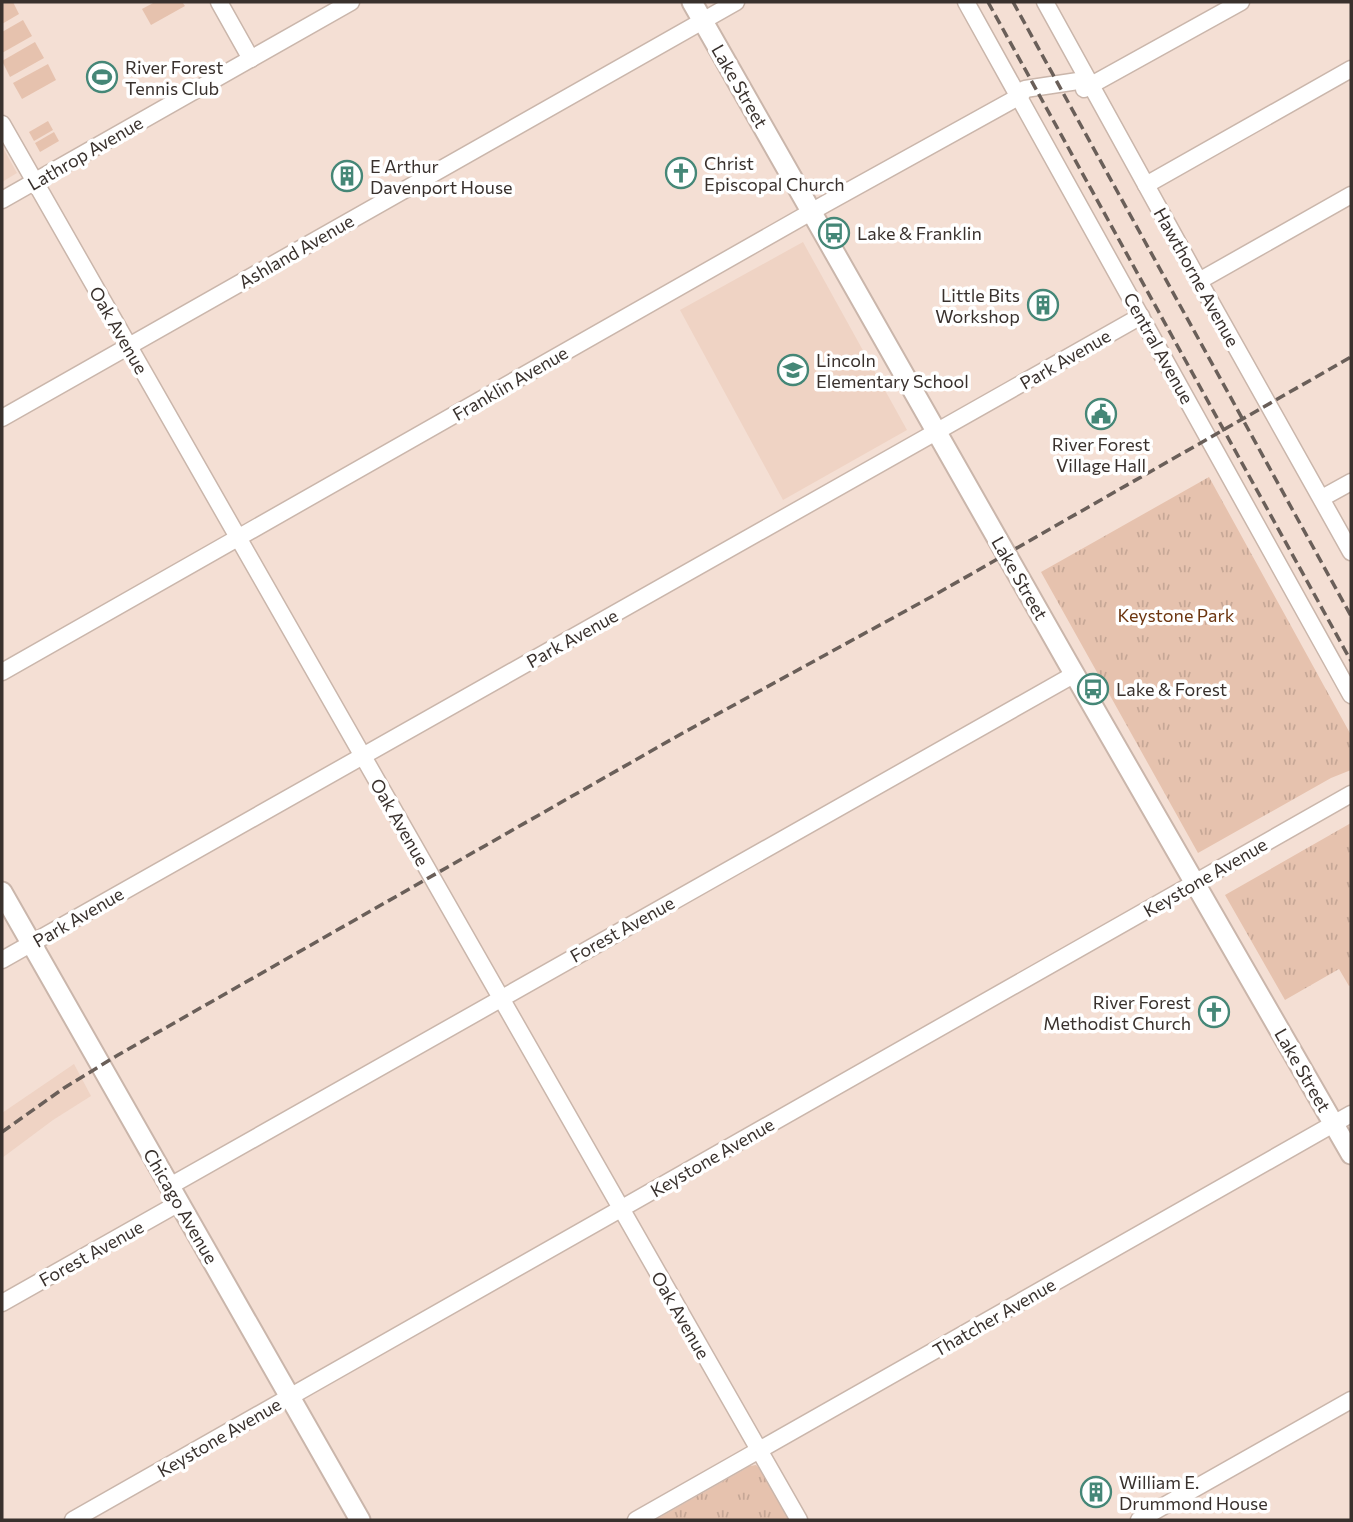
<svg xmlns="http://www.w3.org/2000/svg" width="1353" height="1522" viewBox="0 0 1353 1522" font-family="Commissioner,sans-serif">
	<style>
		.built { fill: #efd3c4 }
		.grass { fill: #e6c2ae }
		.park { fill: url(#park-tufts) }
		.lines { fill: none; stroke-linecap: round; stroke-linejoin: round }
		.minor-casing { stroke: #cab6ab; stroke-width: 19 }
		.major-casing { stroke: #cab6ab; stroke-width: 23 }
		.minor { stroke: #fff; stroke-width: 16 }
		.major { stroke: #fff; stroke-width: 19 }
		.rail { stroke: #6a5f59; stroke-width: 3.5; stroke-dasharray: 10 5; stroke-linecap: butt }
		.labels { text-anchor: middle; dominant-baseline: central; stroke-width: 7; stroke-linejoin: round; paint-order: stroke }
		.poi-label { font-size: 18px; fill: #39312d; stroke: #fff; text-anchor: start }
		.street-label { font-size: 18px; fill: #39312d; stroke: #fff }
		.park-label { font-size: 18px; fill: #6c350f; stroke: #fff }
	</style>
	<defs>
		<pattern id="park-tufts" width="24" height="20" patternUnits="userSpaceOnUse" patternTransform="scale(1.75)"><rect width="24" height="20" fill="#e6c2ae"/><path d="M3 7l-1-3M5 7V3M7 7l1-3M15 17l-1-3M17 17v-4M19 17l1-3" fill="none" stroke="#c6a796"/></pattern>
	</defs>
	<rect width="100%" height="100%" fill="#f4dfd4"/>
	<g class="built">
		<path d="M2,146l15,27 -15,9z"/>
		<path d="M803,242l104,188 -124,70 -103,-190z"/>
		<path d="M74,1064l17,32 -38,24 -51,38v-45z"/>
	</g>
	<g class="grass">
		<path d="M5,2h8l6,12 -17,10v-21z"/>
		<path d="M155,2h27l3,4 -34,19 -9,-16z"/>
		<path d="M23,20l9,16 -30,17v-21z"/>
		<path d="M35,42l9,16 -34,19 -8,-16z"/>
		<path d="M48,64l8,16 -34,19 -9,-16z"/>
		<path d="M48,121l5,9 -19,11 -5,-9z"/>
		<path d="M54,132l5,9 -19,11 -5,-9z"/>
	</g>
	<g class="park">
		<path d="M1209,477l142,258v35l-20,8 -133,75 -157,-281z"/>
		<path d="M1351,823v162l-2,1 -10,-17 -54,31 -60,-105z"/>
		<path d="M756,1465l7,7 28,48h-136l95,-54z"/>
	</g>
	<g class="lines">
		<g class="minor-casing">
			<g id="minor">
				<path d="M219,2l32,57"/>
				<path d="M966,2l385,693"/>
				<path d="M1045,2l154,279 152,271"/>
				<path d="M1084,89l157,-87"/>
				<path d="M2,124l797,1396"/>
				<path d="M1146,185l205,-116"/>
				<path d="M2,200l349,-198"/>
				<path d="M1199,281l152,-86"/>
				<path d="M2,418l734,-416"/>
				<path d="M1322,498l29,-16"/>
				<path d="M2,672l823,-468 195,-108 5,-7 53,-8 13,3"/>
				<path d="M2,960l1139,-644"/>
				<path d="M170,1186l905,-512"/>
				<path d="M2,1303l177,-100"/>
				<path d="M73,1520l1278,-726"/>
				<path d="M636,1520l715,-406"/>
				<path d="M1139,1520l212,-120"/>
			</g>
		</g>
		<g class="major-casing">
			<g id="major">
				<path d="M692,2l376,661 283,491"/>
				<path d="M2,892l358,628"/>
			</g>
		</g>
		<use href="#minor" class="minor"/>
		<use href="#major" class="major"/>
		<g class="rail">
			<path d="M988,2l363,659"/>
			<path d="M1013,2l338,614"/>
			<path d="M2,1132l62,-44 54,-33 563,-321 250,-137 420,-240"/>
		</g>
	</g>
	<defs>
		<g id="stadium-ring" transform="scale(1.575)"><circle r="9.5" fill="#fff" stroke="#458777" stroke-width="1.5"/><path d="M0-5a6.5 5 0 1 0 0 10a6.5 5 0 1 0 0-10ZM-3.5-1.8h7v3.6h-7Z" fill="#458777"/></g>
		<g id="church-ring" transform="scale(1.575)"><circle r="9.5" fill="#fff" stroke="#458777" stroke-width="1.5"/><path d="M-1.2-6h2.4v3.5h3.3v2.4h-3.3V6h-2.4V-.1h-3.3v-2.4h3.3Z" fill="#458777"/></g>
		<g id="building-ring" transform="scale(1.575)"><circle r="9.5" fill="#fff" stroke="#458777" stroke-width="1.5"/><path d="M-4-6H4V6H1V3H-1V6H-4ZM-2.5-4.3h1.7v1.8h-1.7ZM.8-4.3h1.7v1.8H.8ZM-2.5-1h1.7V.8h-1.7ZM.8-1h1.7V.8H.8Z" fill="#458777"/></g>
		<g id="bus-ring" transform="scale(1.575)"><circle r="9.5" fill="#fff" stroke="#458777" stroke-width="1.5"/><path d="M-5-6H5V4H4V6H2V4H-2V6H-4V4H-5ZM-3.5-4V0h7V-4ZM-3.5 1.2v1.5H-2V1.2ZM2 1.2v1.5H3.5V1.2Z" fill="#458777"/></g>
		<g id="school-ring" transform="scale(1.575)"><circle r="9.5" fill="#fff" stroke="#458777" stroke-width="1.5"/><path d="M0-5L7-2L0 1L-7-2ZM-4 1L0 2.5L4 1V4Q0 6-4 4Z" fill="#458777"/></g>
		<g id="civic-ring" transform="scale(1.575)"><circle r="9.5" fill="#fff" stroke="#458777" stroke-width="1.5"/><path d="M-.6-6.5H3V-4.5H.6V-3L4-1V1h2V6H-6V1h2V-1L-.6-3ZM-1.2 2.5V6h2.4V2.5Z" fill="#458777"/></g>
	</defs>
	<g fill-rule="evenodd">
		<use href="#stadium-ring" x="102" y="77"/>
		<use href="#church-ring" x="681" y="173"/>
		<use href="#building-ring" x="347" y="176"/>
		<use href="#bus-ring" x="834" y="233"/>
		<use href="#building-ring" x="1043" y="305"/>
		<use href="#school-ring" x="793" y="370"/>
		<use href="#civic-ring" x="1101" y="414"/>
		<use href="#bus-ring" x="1093" y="689"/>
		<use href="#church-ring" x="1214" y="1012"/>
		<use href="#building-ring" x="1096" y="1492"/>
	</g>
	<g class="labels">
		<g class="poi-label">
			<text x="125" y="67">River Forest<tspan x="125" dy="21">Tennis Club</tspan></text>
			<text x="704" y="163">Christ<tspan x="704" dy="21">Episcopal Church</tspan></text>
			<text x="370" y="166">E Arthur<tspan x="370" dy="21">Davenport House</tspan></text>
			<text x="857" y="233">Lake &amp; Franklin</text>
			<text x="1020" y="295" text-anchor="end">Little Bits<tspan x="1020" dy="21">Workshop</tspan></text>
			<text x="816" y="360">Lincoln<tspan x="816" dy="21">Elementary School</tspan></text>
			<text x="1101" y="444" text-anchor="middle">River Forest<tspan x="1101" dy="21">Village Hall</tspan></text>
			<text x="1116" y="689">Lake &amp; Forest</text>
			<text x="1191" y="1002" text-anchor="end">River Forest<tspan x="1191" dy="21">Methodist Church</tspan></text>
			<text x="1119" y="1482">William E.<tspan x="1119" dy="21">Drummond House</tspan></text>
		</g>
		<g class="street-label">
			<text transform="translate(740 86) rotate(60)">Lake Street</text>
			<text transform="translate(85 153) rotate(-30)">Lathrop Avenue</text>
			<text transform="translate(296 251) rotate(-30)">Ashland Avenue</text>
			<text transform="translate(1197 277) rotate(61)">Hawthorne Avenue</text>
			<text transform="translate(119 330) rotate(60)">Oak Avenue</text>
			<text transform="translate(1159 348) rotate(61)">Central Avenue</text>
			<text transform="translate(1065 359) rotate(-30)">Park Avenue</text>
			<text transform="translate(510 383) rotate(-30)">Franklin Avenue</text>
			<text transform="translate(1020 578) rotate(60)">Lake Street</text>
			<text transform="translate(572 638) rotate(-29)">Park Avenue</text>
			<text transform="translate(400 822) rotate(60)">Oak Avenue</text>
			<text transform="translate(1205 877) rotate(-30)">Keystone Avenue</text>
			<text transform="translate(78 917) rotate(-30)">Park Avenue</text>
			<text transform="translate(622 929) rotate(-29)">Forest Avenue</text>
			<text transform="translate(1303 1070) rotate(60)">Lake Street</text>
			<text transform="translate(712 1157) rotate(-30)">Keystone Avenue</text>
			<text transform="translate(181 1206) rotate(60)">Chicago Avenue</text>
			<text transform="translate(91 1253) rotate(-29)">Forest Avenue</text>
			<text transform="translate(681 1315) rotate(60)">Oak Avenue</text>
			<text transform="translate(994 1317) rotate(-30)">Thatcher Avenue</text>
			<text transform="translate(219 1437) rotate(-30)">Keystone Avenue</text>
		</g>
		<g class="park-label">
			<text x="1176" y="615">Keystone Park</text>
		</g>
	</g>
	<rect width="1353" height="1522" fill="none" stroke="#39312d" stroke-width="7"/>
</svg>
